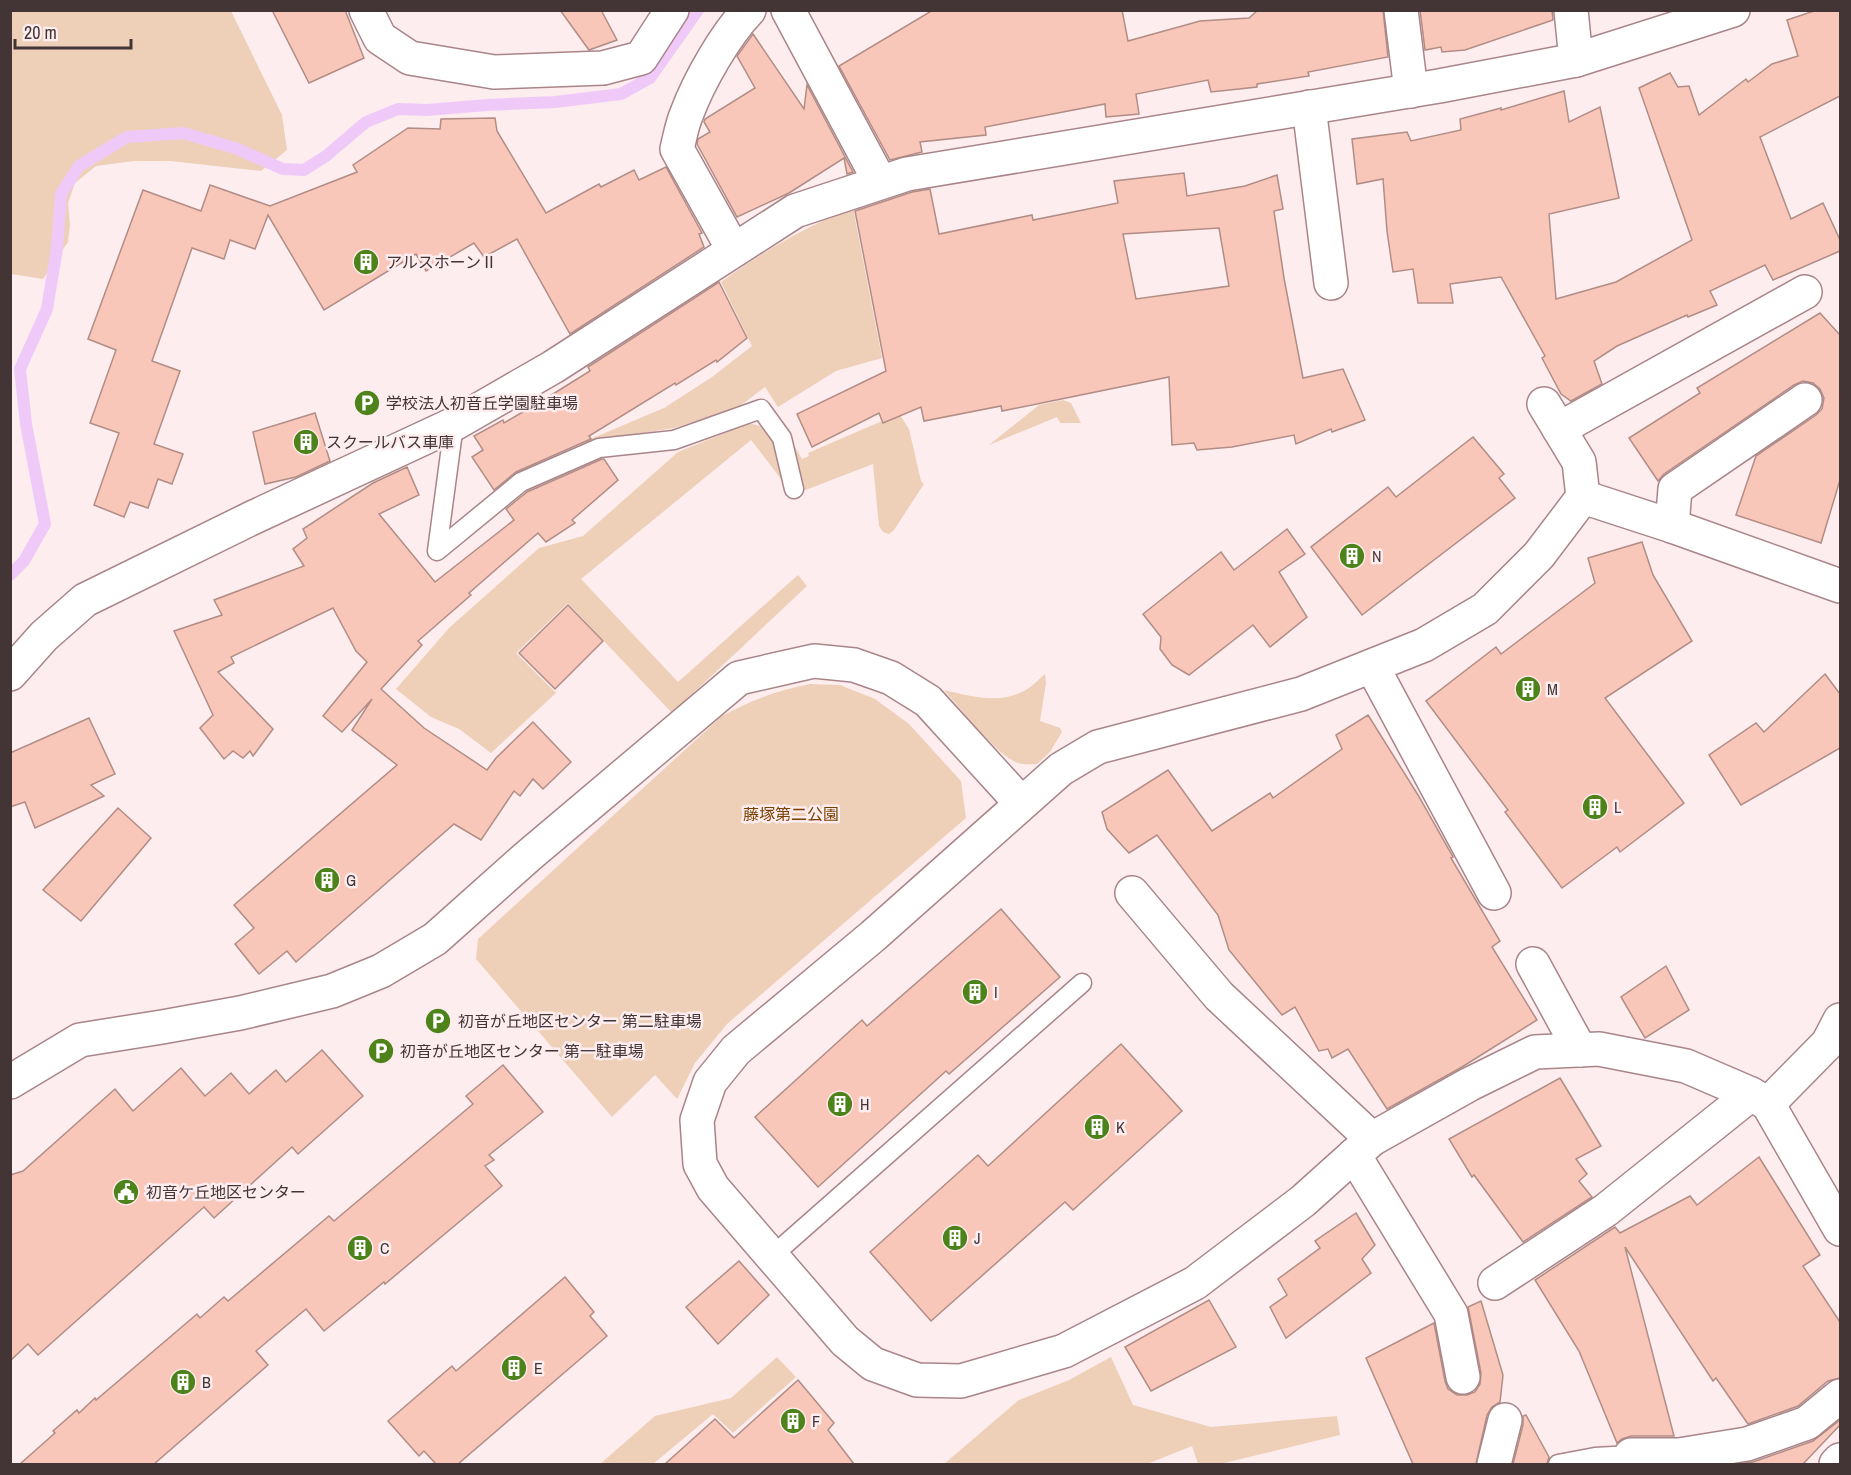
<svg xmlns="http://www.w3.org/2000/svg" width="1851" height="1475" viewBox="0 0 1851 1475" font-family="'Archivo Narrow','Noto Sans JP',sans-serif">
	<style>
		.green { fill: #eed0b9 }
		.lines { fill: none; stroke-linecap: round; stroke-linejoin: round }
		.stream { stroke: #efcaf9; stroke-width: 12 }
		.building { fill: #f9c6ba; stroke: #b18d85; stroke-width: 1.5; fill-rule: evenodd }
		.service-casing { stroke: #a9858a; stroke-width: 21 }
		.minor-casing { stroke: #a9858a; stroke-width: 36 }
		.service { stroke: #fff; stroke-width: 18 }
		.minor { stroke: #fff; stroke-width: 33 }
		.labels { text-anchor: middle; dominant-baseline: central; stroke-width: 5; stroke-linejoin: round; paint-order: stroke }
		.poi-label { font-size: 16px; fill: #433436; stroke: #fdedef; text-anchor: start }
		.park-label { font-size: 16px; fill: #7b4000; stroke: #fdedef }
	</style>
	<rect width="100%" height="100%" fill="#fdedef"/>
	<g class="green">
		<path d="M10,11h221l51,104 5,35 -26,21 -91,-10h-36l-38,5 -21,17 -7,20 2,22 -2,17 -25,37 -32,-5z"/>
		<path d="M853,208l29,150 -46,13 -58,36 -13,-20 -25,19 -12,5 -54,17 -93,15 83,-35 48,-31 40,-31 -31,-64c43,-31 83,-55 132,-74z"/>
		<path d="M1063,400l8,3 10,20h-21l-3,-6 -68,28 50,-40z"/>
		<path d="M900,415l9,14 12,52 3,3 -30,46 -5,4 -6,-2 -4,-6 -6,-62 -70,27 -5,-1 -8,-52 12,21 7,-3 -1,-3 74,-32 1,2 10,-4v-1z"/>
		<path d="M747,424c34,-1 36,38 41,64l-37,-48 -170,139 97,103 120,-107 9,11 -135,127 -104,-110 -52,50 40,40 -65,60 -32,-24 -28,-12 -35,-28 53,-61 90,-80 44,-12 95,-84z"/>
		<path d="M1045,674l1,9 -6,38 20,7 2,4 -12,20 -13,12c-7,0 -13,1 -19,-1 -21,-7 -58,-55 -74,-73 25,6 54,14 78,2 9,-4 16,-12 23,-18z"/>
		<path d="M810,684l30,1 35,14 34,25 52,57 5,37 -239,206 -32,39 -18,36 -22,-24 -43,42 -136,-158 2,-20 244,-223c30,-16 53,-25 88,-32z"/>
		<path d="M777,1357l19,20 -63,56 -20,-19 -60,50h-53l55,-48 76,-18z"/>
		<path d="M1111,1357l22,48 78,22 126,-11 3,19 -120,29h-22l-6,-18 -45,18h-203l75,-64 50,-20z"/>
	</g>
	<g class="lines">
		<path class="stream" d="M10,575l14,-14 21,-37 -19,-100 -6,-55 27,-60 10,-60 4,-55 18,-28 48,-29 56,-4 52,15 48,21 21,1 22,-14 40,-34 32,-13 29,1 60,-5 68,-3 66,-8 29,-16 48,-68"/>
	</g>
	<g class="building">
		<path d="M272,10h73l19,48 -55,25z"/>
		<path d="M560,10h41l16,30 -28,10z"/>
		<path d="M933,10h189l6,31 72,-20 49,-3 9,-8h125l5,47 -80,15 1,4 -52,8v3l-46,5 -3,-12 -72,14 3,20 -33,3 -1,-13 -120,23 1,8 -66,7 2,10 -32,8 -51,-94z"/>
		<path d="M1420,10h132l1,10 -88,30 -23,2 -1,-5 -16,3z"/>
		<path d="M1817,10h23v86l-80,41 31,82 32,-16 17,37v11l-67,29 -8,-15 -55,26 7,14 -29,12 -1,-2 -70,31 -23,15 8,23 -31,17 -10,-7 -19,-36 3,-2 -44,-79 -51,7 3,19h-35l-5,-34 -20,3 -6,-41 -4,-52 -26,5 -5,-45 55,-7 4,9 50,-11 -1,-11 41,-11v2l63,-19 5,31 31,-15 19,91 -70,16 7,85 60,-17 76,-42 -53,-152 31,-15 8,14 11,-1 10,29 47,-36 2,3 24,-18 26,-8 -11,-36z"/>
		<path d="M753,34l51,75 3,-24 46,87 -6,2 -3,-16 -55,35 -52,24 -40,-73 1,-5 12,-7 -6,-10 1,-3 50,-31 -18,-32z"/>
		<path d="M495,118l2,13 49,82 53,-29 2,3 33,-17 5,10 27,-13 36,66 -3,1 5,13 -134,87 -53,-95 -33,18 -10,-14 -48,28 -10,-17 -92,56 -56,-95 -13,34 -25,-9 -6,19 -32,-11 -40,113 28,10 -26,73 29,10 -11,30 -14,-5 -10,29 -18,-6 -6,15 -30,-12 25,-72 -29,-10 26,-73 -28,-11 55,-149 58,21 9,-26 60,21 87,-34 -4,-7 55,-37 32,1 1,-10z"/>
		<path d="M1184,173l3,23 58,-10 32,-11 6,34 -9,2 10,67 19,100 40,-9 22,51 -33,12 -1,-3 -35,15 -2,-9 -62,12 -35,3 -3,-7 -22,2 -3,-68 -167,34 -1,-5 -77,15 -3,-14 -38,16 -4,-10 -67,34 -15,-33 89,-43 -31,-160 57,-19 18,-3 9,45 93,-19 1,5 85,-17 -4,-22zM1219,228l10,58 -93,13 -13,-65z"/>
		<path d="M719,282l28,56 -30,24 -1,-2 -40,25 -1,-2 -86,53 2,3 -75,33 -22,18 -22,-33 11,-7 -9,-14 29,-16 1,3 41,-24 45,-28 -2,-4z"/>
		<path d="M1820,313l20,22v145l-19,63 -85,-28 20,-59 60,-41 6,-6 2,-11 -4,-9 -7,-6 -10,-2 -9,4 -130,89 -6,7 -29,-43 71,-45 -3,-5z"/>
		<path d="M315,413l15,48 -34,16 -31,7 -12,-52z"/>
		<path d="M1473,437l31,37 -5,4 16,20 -153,117 -51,-68 77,-60 8,10z"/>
		<path d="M602,459h2l14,21 -46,40 3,3 -29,19 -8,-9 -69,60 2,2 -53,46 4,4 -41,44 43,39 63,42 9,-12 37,-36 38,40 -28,27 -10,-10 -13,17 -6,-5 -33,49 -27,-16 -158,138 -9,-11 -28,23 -24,-30 19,-16 -20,-23 163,-140 -45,-35 20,-31 -30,33 -19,-16 44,-54 -11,-11 -23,-43 -102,49 3,6 -16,9 55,57 -20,27 -3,-5 -7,7 -10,-7 -9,8 -24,-31 13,-13 -39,-84 48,-16 -8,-15 90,-34 -11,-17 14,-11 -4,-9 70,-46 34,-16 12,28 -40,19 56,68 79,-62 -8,-11 21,-17z"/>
		<path d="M1287,529l18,25 -26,18 28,45 -37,30 -17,-22 -64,50 -17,-10 -12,-16 1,-12 -18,-23 78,-62 13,18z"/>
		<path d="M1642,542l11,33 39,66 -87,57 79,105 -64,49 -3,-5 -55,41 -57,-76 3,-2 -82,-109 70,-54 5,7 94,-71 -7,-25z"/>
		<path d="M568,605l35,36 -48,48 -36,-36z"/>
		<path d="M1825,674l15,20v54l-99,57 -32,-50 47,-32 8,9z"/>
		<path d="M1368,715l50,80 35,62 -2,1 49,83 -8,6 45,73 -75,47 -75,42 -39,-60 -16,9 -4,-9 -9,2 -24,-44 -13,8 -53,-65 -11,-35 -61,-80 -28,18 -22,-24 -5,-17 66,-42 44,61 58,-38 3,5 69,-49 -6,-14z"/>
		<path d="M89,718l26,56 -24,11 13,11 -69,32 -10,-26 -15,5v-54z"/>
		<path d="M118,808l33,30 -70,83 -38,-31z"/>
		<path d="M1001,909l59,68 -111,97 -3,-3 -128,116 -63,-70 107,-97 5,6z"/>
		<path d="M1666,966l23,44 -44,28 -24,-41z"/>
		<path d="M1121,1044l61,67 -109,99 -8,-8 -134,119 -61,-69 108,-97 10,11z"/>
		<path d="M322,1050l41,46 -65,58 -6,-7 -78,71 -10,-11 -166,148 -10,-11 -18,17v-186l13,-4 92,-82 18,22 48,-43 24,28 26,-23 18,21 27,-24 10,12z"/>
		<path d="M503,1065l40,47 -54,43 5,5 -9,6 17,20 -117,98 -1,-2 -60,49 -18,-22 -50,42 12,14 -114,99h-134l35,-31 -2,-2 24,-21 2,3 16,-15 1,2 101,-86 3,4 24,-21 4,4 101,-85 5,5 139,-117 -7,-8z"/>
		<path d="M1560,1078l41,68 -25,13 11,15 -8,7 13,16 -69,45 -49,-67 -2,2 -23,-38z"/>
		<path d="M1759,1157l61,98 -17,11 37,56v56l-12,3 -30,25 -50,18 -32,-46 -3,3 -88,-134 49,189h-43l-9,3 -5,4 -38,-92 -44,-71 80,-53 5,6 70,-37 7,9z"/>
		<path d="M1356,1213l19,32 -13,14 9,14 -85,65 -16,-31 17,-12 -9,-16 42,-31 -5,-7z"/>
		<path d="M739,1261l30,34 -51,49 -32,-37z"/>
		<path d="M565,1277l29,35 -4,4 17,20 -149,128h-22l-12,-13 -5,5 -31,-35 64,-55 4,5z"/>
		<path d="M1209,1300l27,47 -85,44 -26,-44z"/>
		<path d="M1481,1301l22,74 -3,27 -8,5 -5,8 -11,49h-63l-47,-106 68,-35 11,58 3,8 9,6h10l8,-3 5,-8 1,-11 -13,-66z"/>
		<path d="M798,1380l36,43 -6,7 26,34h-189l50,-45 19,19z"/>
		<path d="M1526,1415l23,42 -2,7h-34l10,-39v-9z"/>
		<path d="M1840,1420v5l-37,39h-65l15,-2 60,-21z"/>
	</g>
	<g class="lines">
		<g class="service-casing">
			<g id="service">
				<path d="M454,424l-17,127 84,-69 78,-34 75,-8 87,-31 21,29 12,51"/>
				<path d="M772,1256l310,-273"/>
				<path d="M1558,1464l37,-7 36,-2"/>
			</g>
		</g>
		<g class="minor-casing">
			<g id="minor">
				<path d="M366,10l14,28 30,20 84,14 109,-4 38,-10 31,-48"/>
				<path d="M788,10l92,172"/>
				<path d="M1401,10l10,81"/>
				<path d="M1571,10l5,50"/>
				<path d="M1309,107l22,176"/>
				<path d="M733,249l-56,-100c3,-12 5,-25 10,-36 12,-32 38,-78 62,-103"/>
				<path d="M1544,404l35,58 4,35"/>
				<path d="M1559,429l246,-137"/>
				<path d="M1672,526l3,-37 130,-89"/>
				<path d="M1840,586l-168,-60 -89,-29 -44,58 -54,54 -61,36 -123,49 -203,53 -37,22 -188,167 -137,114 -26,32 -13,38 3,44 13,24 132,153 28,23 44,16 44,1 103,-30 131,-68 108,-82 69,-62 98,-55 65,-32 64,-3 87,17 65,28 17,10 72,125"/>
				<path d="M1372,666l122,227"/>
				<path d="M10,674l34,-38 41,-36 167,-82 202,-94 99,-57 242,-156 112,-37 532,-88 137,-26 157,-50"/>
				<path d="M1132,893l87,103 153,143"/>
				<path d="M1533,964l47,86"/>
				<path d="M10,1082l70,-42 82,-13 78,-14 92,-22 49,-20 54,-32 92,-82 212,-179 75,-17 40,4 37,13 37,23 93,102"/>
				<path d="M1768,1104l60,-61 12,-23"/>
				<path d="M1354,1155l97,159 12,63"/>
				<path d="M1495,1283l111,-73 145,-116"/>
				<path d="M1631,1455h48l68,-11 60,-21 33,-27"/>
				<path d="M1494,1464l11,-44"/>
				<path d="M1836,1464l4,-4"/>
			</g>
		</g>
		<use href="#service" class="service"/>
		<use href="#minor" class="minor"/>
	</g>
	<defs>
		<g id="building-disc" transform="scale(1.35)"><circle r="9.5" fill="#4d831a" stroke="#fdedef"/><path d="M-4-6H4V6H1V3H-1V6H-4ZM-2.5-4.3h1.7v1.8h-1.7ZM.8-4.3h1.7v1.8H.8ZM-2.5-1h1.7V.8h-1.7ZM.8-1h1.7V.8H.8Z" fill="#fff"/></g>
		<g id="parking-disc" transform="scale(1.35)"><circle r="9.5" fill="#4d831a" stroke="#fdedef"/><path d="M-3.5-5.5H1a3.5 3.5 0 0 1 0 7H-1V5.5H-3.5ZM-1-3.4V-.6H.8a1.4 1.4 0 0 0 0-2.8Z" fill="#fff"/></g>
		<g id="civic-disc" transform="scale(1.35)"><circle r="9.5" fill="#4d831a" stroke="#fdedef"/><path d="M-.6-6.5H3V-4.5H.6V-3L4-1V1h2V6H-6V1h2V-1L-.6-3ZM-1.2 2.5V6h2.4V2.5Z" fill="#fff"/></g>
	</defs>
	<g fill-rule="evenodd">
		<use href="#building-disc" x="366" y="262"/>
		<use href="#parking-disc" x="367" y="403"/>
		<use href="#building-disc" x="306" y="442"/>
		<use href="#building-disc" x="1352" y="556"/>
		<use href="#building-disc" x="1528" y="689"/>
		<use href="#building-disc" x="1595" y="807"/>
		<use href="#building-disc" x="327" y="880"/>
		<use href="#building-disc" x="975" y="992"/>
		<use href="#parking-disc" x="438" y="1021"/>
		<use href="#parking-disc" x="381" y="1051"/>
		<use href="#building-disc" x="840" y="1104"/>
		<use href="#building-disc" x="1097" y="1127"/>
		<use href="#civic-disc" x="126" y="1192"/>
		<use href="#building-disc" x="955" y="1238"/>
		<use href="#building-disc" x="360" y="1248"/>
		<use href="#building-disc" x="514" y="1368"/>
		<use href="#building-disc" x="183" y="1382"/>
		<use href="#building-disc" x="793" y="1421"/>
	</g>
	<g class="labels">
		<g class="poi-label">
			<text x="386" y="262">アルスホーンⅡ</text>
			<text x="386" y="403">学校法人初音丘学園駐車場</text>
			<text x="326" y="442">スクールバス車庫</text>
			<text x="1372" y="556">N</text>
			<text x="1547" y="689">M</text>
			<text x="1614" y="807">L</text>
			<text x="346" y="880">G</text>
			<text x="994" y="992">I</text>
			<text x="458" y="1021">初音が丘地区センター 第二駐車場</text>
			<text x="400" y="1051">初音が丘地区センター 第一駐車場</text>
			<text x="860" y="1104">H</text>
			<text x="1116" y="1127">K</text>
			<text x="146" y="1192">初音ケ丘地区センター</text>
			<text x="974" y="1238">J</text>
			<text x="380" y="1248">C</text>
			<text x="534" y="1368">E</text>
			<text x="202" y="1382">B</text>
			<text x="812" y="1421">F</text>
		</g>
		<g class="park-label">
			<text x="791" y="814">藤塚第二公園</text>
		</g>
	</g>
	<rect width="1851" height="1475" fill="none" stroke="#433436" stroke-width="24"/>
	<path d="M15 39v9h116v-9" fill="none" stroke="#433436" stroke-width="3"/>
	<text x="24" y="39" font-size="18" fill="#433436" stroke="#fdedef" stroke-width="4.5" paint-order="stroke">20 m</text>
</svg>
